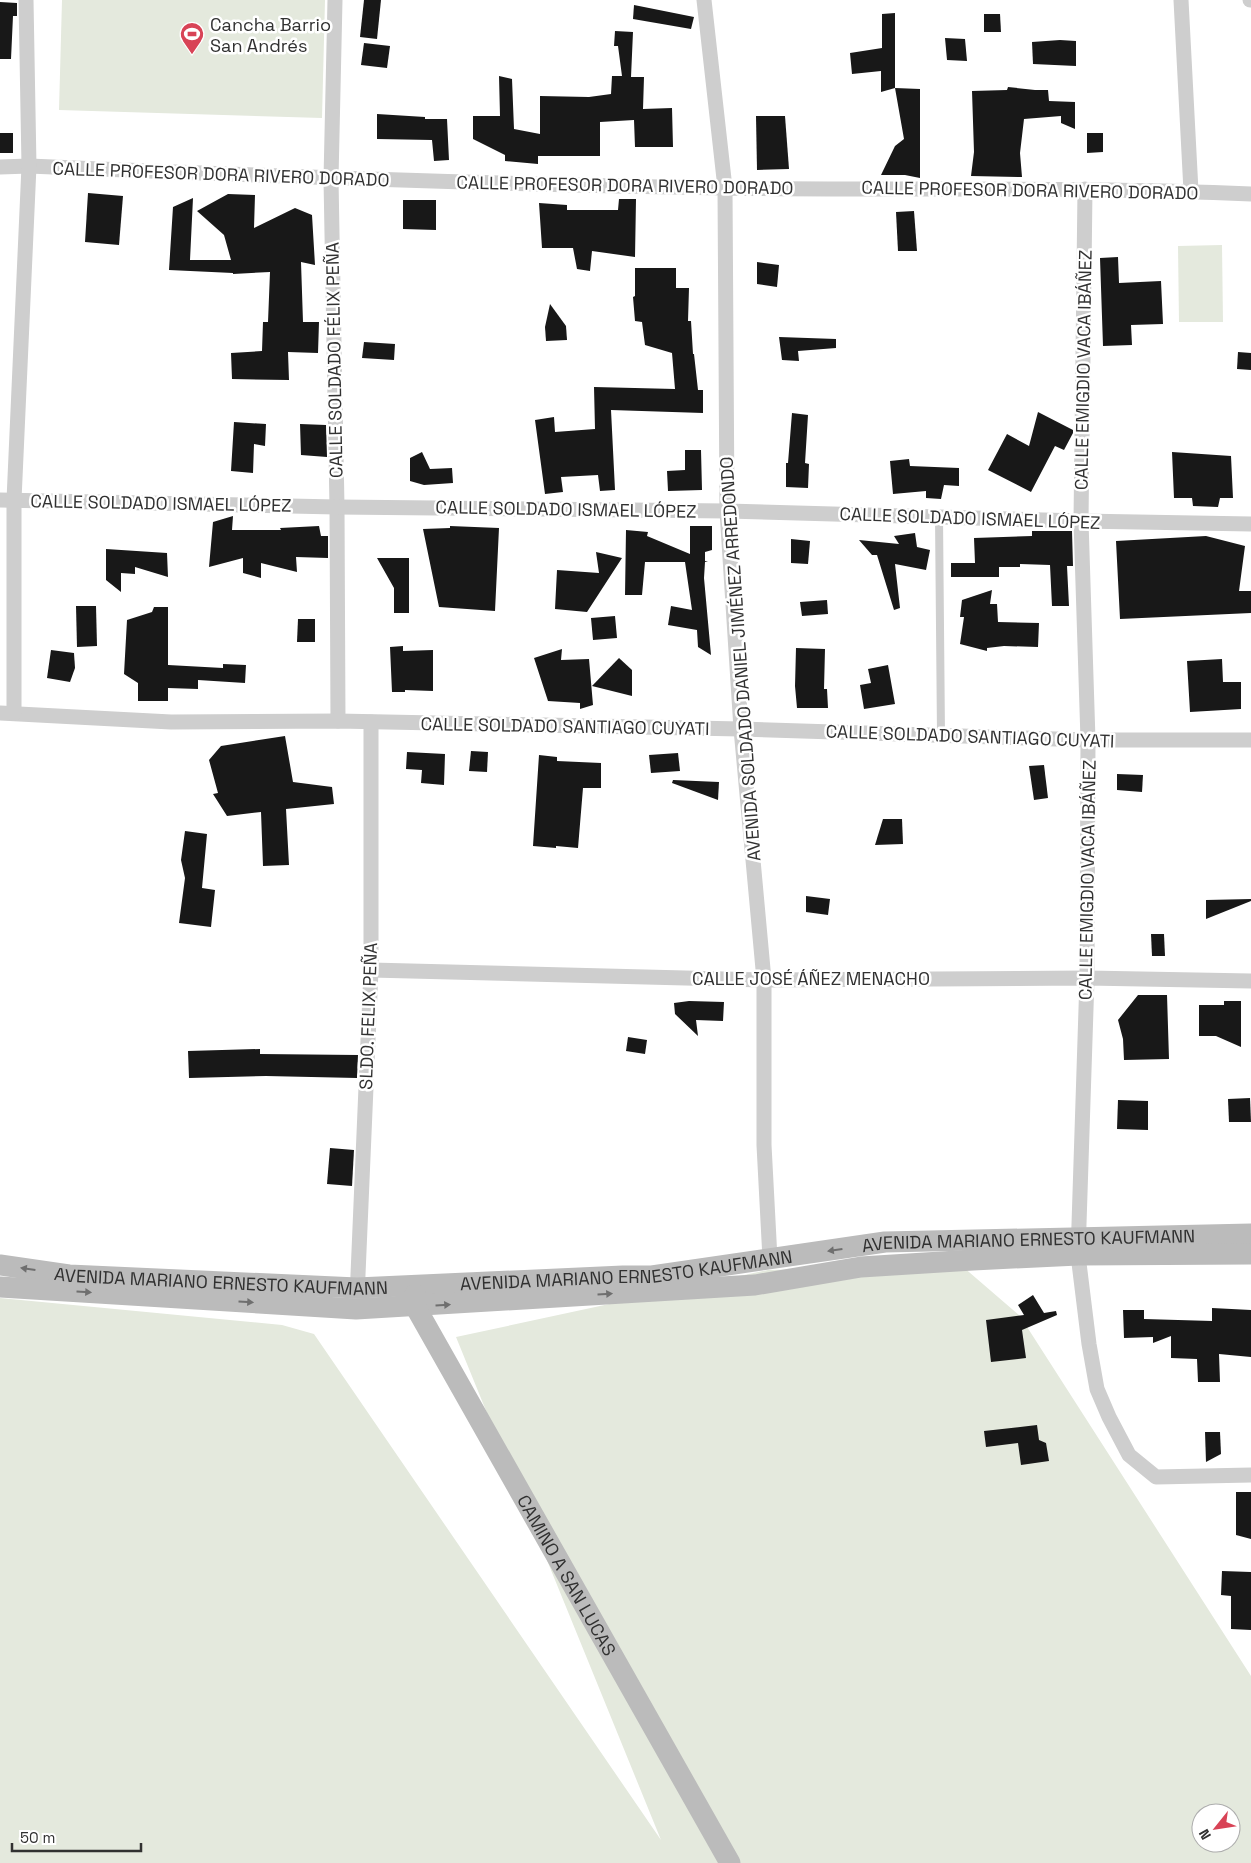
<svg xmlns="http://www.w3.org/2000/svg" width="1251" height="1863" viewBox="0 0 1251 1863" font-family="'Space Grotesk',sans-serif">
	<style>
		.green { fill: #e4e9dd; fill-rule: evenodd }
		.building { fill: #181818 }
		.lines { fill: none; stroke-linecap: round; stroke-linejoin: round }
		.lane { stroke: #cecece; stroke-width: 8 }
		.street { stroke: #cecece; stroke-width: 15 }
		.secondary { stroke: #bbb; stroke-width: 21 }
		.oneway { fill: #6f6f6f }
		.labels { text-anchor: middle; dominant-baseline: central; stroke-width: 5; stroke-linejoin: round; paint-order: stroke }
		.poi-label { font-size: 18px; fill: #313131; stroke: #fff; text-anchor: start }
		.street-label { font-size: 18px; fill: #313131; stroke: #fff }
	</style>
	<rect width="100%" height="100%" fill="#fff"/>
	<g class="green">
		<path d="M62,0h263l-3,118 -263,-8z"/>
		<path d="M1222,245l1,77h-44l-1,-76z"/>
		<path d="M962,1266l58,50 231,360v187h-1251v-565l282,27 32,9 347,506 -205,-503 312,-67zM1201,1813h30v30h-30z"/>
	</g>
	<g class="building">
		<path d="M364,0h17l-4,39 -17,-2z"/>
		<path d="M0,2l17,1v13h-4l-2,43h-11z"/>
		<path d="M634,5l60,12 -3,12 -58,-10z"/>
		<path d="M895,13v75l-14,4v-21l-29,3 -2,-21 32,-5v-34z"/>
		<path d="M984,14h16l1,18h-17z"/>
		<path d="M615,31l18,1 -2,45h13l-1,32 29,-1 1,39h-38l-1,-27 -34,2v34h-62v8l-33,-3v-6l-32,-16v-23h27l-1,-40 13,3 2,50 26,5v-38l49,1 22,-3 1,-18h10l-4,-30h-4z"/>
		<path d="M945,38l20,1 2,22 -20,-1z"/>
		<path d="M1060,40l16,1v25l-43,-2 -1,-22z"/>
		<path d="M364,43l26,3 -3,22 -26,-3z"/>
		<path d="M1008,87l27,3h13l1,11 26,1v27l-14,-6v-7l-37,3 -4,34 2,24 -51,-1 3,-24 -2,-61 35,-1z"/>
		<path d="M895,88l25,1v89l-15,-3h-24l14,-29 9,-7z"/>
		<path d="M377,114l48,3v2h22l2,41 -15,1 -2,-21 -55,-1z"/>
		<path d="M756,116h29l4,53 -32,1z"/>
		<rect x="0" y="133" width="13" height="20"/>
		<path d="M1087,133h16v19l-16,1z"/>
		<path d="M88,193l35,3 -4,49 -34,-3z"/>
		<path d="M228,194l27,1 -1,33 41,-20 17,7 3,50 -14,-3 2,60h16l-1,31 -30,-1 1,28 -57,-1 -1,-26 31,-2 1,-29h5l2,-50 -37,2v-1l-64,-3 4,-63 20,-9 -3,62h41l-7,-25 -27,-24z"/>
		<path d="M619,199h17l-1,58 -43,-6 -2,20 -13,-2 -4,-21h-31l-3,-45 28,2v5h51z"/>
		<path d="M403,200h33v30l-33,-1z"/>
		<path d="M914,211l3,40h-19l-2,-39z"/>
		<path d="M1118,257l1,26 42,-2 2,43 -32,1 1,20 -29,1 -3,-88z"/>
		<path d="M757,262l22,3 -2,22 -20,-3z"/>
		<path d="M635,268h41v20h13l-1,33h3l2,33h1l4,36h5v23l-92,-3 4,80 -15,1 -2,-16 -37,2 2,15 -18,2 -10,-74 19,-3 1,15 40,-3 -1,-42 81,2 -3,-36 -27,-8 -3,-23 -7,-1 -2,-24 2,-1z"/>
		<path d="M550,304l16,22 1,14 -21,1 -1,-14z"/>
		<path d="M779,337l57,2v9l-38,3 1,10 -17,-1z"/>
		<path d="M364,342l31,2 -1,16 -32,-2z"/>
		<path d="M1238,352l13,1v17l-14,-1z"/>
		<path d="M1038,412l35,18v3l-9,17 -9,-4 -24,46 -43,-22 19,-36 22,12z"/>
		<path d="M792,413l16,2 -3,48 4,1 -1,24 -22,-1v-24h2z"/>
		<path d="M234,422l32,2 -1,22 -11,-2 -1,29 -22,-2z"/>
		<path d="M300,424l26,1 1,32 -26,-2z"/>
		<path d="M685,450h16l1,40 -34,1 -1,-20 18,-1z"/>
		<path d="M422,452l8,17 22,-1 1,15 -29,2 -14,-4v-23z"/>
		<path d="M1172,452l59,4 2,42h-13l-2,9 -25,-1 -1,-8h-18z"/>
		<path d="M909,459l1,7 49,2v18l-15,-1 -3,14 -15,-1v-7l-33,3 -3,-33z"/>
		<path d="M233,516l-1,14h49l-1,-2 39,-2 2,10h7v22l-32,-1 1,15 -36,-9v15l-18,-5v-15l-34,9 4,-45z"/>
		<path d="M450,526l49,2 -4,83 -56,-4 -16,-78 27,-1z"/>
		<path d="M690,526h22v24l-7,2v9l3,1h-3l-1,16 7,77 -13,-8 -1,-17 -29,-5 3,-19 21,4 -7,-48h-40l-3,33h-17l1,-65 22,2 -1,4 43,18z"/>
		<path d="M1032,531h40l1,35h-6l2,40h-17l-2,-41 -30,-1v3h-21v10h-48v-14h24l-1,-25 58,-2z"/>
		<path d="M915,533l2,14 13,3 -4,20 -31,-6 5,44 -6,2 -17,-55h-5l-13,-15 40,4 -5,-8z"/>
		<path d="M1206,536l39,10 -6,45h12v22l-131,6 -4,-78z"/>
		<path d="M791,539l19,2 -2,23 -17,-1z"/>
		<path d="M106,549l61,4 1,24 -33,-10v7l-14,-1v19l-15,-12z"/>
		<path d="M596,552l26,6 -35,54 -32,-3 2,-39 42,3z"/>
		<path d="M377,558h32v55h-15v-25z"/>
		<path d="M992,590l-2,14h7l1,18 41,1 -1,24 -34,-1 -17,2v3l-27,-7 4,-27h-4l2,-17z"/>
		<path d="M827,600l1,14 -26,2 -2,-14z"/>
		<path d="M76,606h20l1,40 -20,1z"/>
		<path d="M154,607h14v58l55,3v-4l23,1 -1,18 -47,-3v9l-30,-1v13h-30v-18l-14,-9 3,-54 25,-8z"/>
		<path d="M615,616l2,22 -24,2 -2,-22z"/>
		<path d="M298,619h17v23h-18z"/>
		<path d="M403,646v5l30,-1v41l-28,-1v2h-13l-2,-45z"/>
		<path d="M796,648l29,1 -1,40h3l1,19h-31l-2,-22z"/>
		<path d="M562,649l-1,11 28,-1 4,46 -13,4v-6l-32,-2 -14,-43z"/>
		<path d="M51,650l23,3 1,15 -5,14 -23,-4z"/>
		<path d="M619,658l13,12v26l-40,-10z"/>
		<path d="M1222,659l1,23h18v27l-51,3 -3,-51z"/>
		<path d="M888,665l7,39 -31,5 -4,-24 11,-2 -3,-14z"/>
		<path d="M285,736l8,46 39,5 2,17 -48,5 3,56 -26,1 -2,-54 -34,4 -14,-22 5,-1 -9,-33 12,-14z"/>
		<path d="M471,751l17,1 -1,20 -18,-1z"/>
		<path d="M407,752l38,2 -1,31 -23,-2 1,-13 -16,-1z"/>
		<path d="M678,753l2,18 -29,2 -2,-18z"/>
		<path d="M539,755l18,2v4l44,2v25h-18l-5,60 -22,-2v2l-23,-2z"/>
		<path d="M1044,765l4,33 -14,2 -5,-34z"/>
		<path d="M1117,774l26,1 -1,17 -25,-2z"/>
		<path d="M673,780l46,2 -1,18 -46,-17z"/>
		<path d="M883,819h19l1,25 -28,1z"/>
		<path d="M185,831l22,3 -5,54 13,2 -4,37 -32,-4 6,-45 -4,-18z"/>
		<path d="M806,896l24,3 -2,16 -22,-3z"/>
		<path d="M1251,899v2l-45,18v-19z"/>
		<path d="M1151,934h13l1,22h-13z"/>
		<path d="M1138,995h29l2,64 -45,1 -1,-21 -5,-19z"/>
		<path d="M689,1001l35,1 -1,19 -27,-1 2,16 -23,-22 -1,-11z"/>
		<path d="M1224,1001h17v46l-25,-11h-17v-31h25z"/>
		<path d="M628,1037l19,3 -2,14 -19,-3z"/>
		<path d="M260,1049v5l98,1 -1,23 -91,-2 -77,2 -1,-27z"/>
		<path d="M1250,1098l1,24h-22l-1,-23z"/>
		<path d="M1118,1100l30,1v29l-31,-1z"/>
		<path d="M330,1148l24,2 -2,36 -25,-2z"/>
		<path d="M1033,1295l11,18 12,-2 1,4 -35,15 4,28 -35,4 -5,-42 38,-5 -6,-10z"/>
		<path d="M1212,1308l39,2v47l-32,-3 1,28h-22l-1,-23 -26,-1v-22l-18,7v-6l-29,1 -1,-28h21v9l68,2z"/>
		<path d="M1037,1425l2,15 7,3 3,18 -28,4 -3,-22 -32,4 -2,-16z"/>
		<path d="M1205,1432h15l1,22 -15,8z"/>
		<path d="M1236,1492h15v47l-15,-4z"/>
		<path d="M1222,1571l29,1v58l-20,-1v-33l-10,-1z"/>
	</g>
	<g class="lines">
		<path class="lane" d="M939,517l2,219"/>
		<g class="street">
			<path d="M335,0l-4,179 6,328 1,214"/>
			<path d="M704,0l21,188 2,323 14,218 23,251v165l6,114"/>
			<path d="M1181,0l10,191"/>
			<path d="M1250,0h1"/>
			<path d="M0,167l29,-1c232,10 463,18 694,22 176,3 352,-2 528,6"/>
			<path d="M1085,189l-4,332 7,219 -1,238 -9,277 11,89 8,45 12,28 20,38 27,22 95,-2"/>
			<path d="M0,500l337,7 390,4 354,10 170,3"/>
			<path d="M0,713l171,9 167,-1 403,8 347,11h163"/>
			<path d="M14,713v-213l15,-334 -3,-166"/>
			<path d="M371,970l393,10 323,-2 164,3"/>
			<path d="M357,1298l14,-328v-248"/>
		</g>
		<g class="secondary">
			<path id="s1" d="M0,1265l69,10 288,13 266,-12h29l233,-34 366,-8"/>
			<path d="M0,1287l356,22 399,-24 106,-18 112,-7 105,-5 173,-1"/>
			<path id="s2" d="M415,1294v12l315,557"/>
		</g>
	</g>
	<defs><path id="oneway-solid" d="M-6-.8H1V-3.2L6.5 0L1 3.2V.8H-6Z" transform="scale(1.25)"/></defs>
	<g class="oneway">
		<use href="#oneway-solid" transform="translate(835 1250) rotate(172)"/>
		<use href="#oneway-solid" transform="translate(28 1269) rotate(-172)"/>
		<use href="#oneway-solid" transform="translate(84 1292) rotate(3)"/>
		<use href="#oneway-solid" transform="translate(605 1294) rotate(-4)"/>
		<use href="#oneway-solid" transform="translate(246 1302) rotate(3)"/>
		<use href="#oneway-solid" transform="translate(443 1305) rotate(-4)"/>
	</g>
	<defs>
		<g id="stadium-pin" transform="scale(1.25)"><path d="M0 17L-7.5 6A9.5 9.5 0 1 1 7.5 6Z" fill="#d84356" stroke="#fff"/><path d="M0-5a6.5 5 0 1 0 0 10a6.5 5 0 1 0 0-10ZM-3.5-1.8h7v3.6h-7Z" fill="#fff"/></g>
	</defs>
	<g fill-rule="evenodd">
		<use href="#stadium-pin" x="192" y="34"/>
	</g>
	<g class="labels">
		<g class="poi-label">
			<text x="210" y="24">Cancha Barrio<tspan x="210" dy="21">San Andrés</tspan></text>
		</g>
		<g class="street-label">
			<text transform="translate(221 174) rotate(2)">CALLE PROFESOR DORA RIVERO DORADO</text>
			<text transform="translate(625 185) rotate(1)">CALLE PROFESOR DORA RIVERO DORADO</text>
			<text transform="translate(1030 190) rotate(1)">CALLE PROFESOR DORA RIVERO DORADO</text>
			<text transform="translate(334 360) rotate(-91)">CALLE SOLDADO FÉLIX PEÑA</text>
			<text transform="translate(1083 370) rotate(-89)">CALLE EMIGDIO VACA IBÁÑEZ</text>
			<text transform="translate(161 503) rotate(1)">CALLE SOLDADO ISMAEL LÓPEZ</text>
			<text transform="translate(566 509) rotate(1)">CALLE SOLDADO ISMAEL LÓPEZ</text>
			<text transform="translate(970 518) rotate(2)">CALLE SOLDADO ISMAEL LÓPEZ</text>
			<text transform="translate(740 659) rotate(-94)">AVENIDA SOLDADO DANIEL JIMÉNEZ ARREDONDO</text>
			<text transform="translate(565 726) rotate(1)">CALLE SOLDADO SANTIAGO CUYATI</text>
			<text transform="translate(970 736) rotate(2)">CALLE SOLDADO SANTIAGO CUYATI</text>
			<text transform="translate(1087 880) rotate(-89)">CALLE EMIGDIO VACA IBÁÑEZ</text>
			<text x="811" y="978">CALLE JOSÉ ÁÑEZ MENACHO</text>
			<text transform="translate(368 1016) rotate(-88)">SLDO. FELIX PEÑA</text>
			<text stroke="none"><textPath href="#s1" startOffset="1032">AVENIDA MARIANO ERNESTO KAUFMANN</textPath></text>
			<text stroke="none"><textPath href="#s1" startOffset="628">AVENIDA MARIANO ERNESTO KAUFMANN</textPath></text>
			<text stroke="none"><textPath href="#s1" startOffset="222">AVENIDA MARIANO ERNESTO KAUFMANN</textPath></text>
			<text stroke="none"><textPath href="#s2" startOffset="321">CAMINO A SAN LUCAS</textPath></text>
		</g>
	</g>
	<g transform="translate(1216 1828) rotate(240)"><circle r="24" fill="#ffffff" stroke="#adadad"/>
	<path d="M0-4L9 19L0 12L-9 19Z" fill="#d84356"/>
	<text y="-8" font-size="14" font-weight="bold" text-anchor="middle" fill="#313131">N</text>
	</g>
	<path d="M12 1843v8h129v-8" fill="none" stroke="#313131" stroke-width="2.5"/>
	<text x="20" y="1843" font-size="15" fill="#313131" stroke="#ffffff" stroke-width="4" paint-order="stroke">50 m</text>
</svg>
